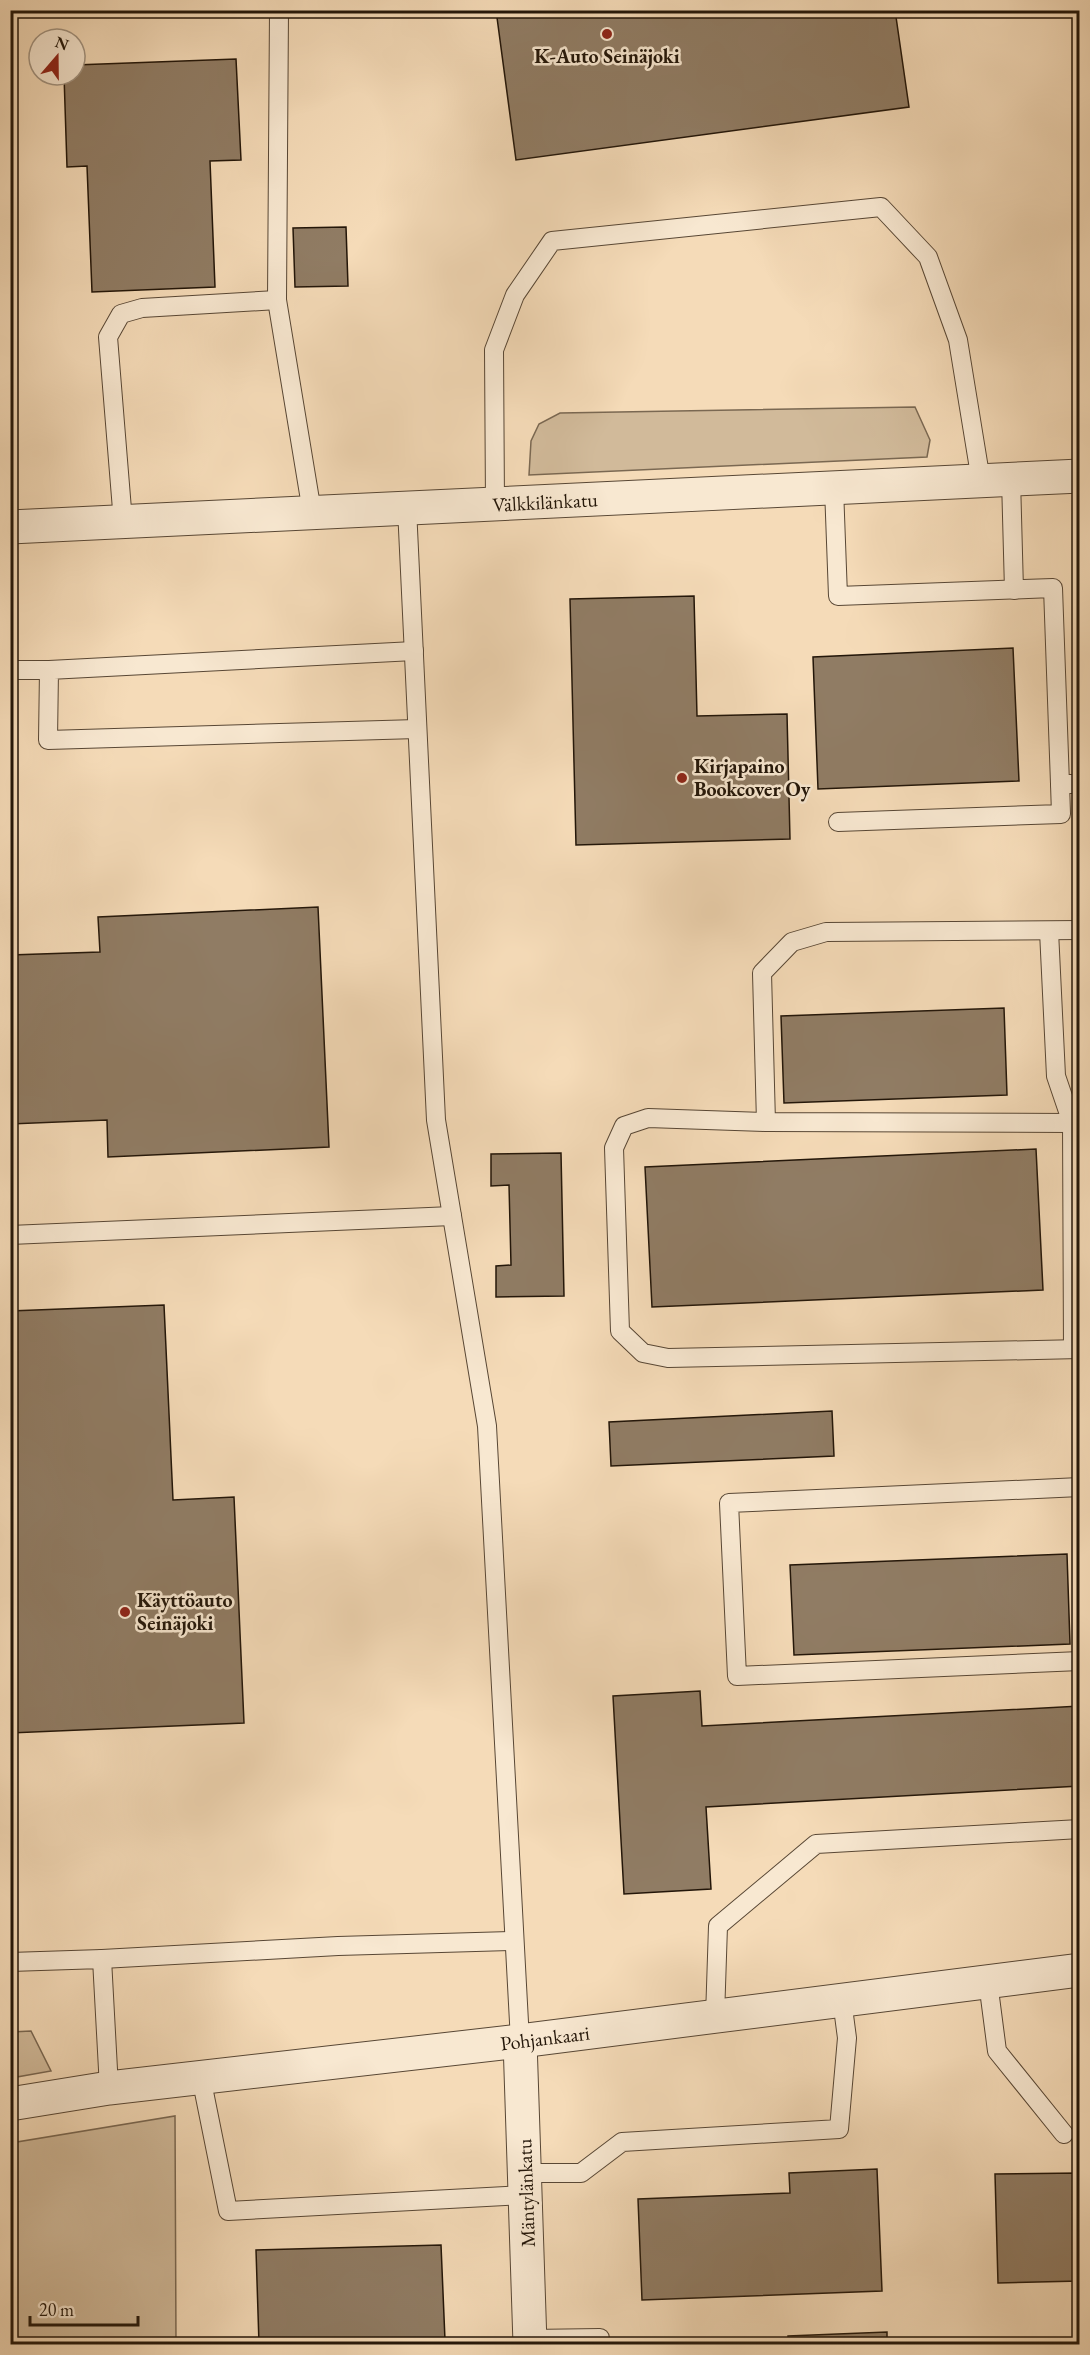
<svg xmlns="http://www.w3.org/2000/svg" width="1090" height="2355" viewBox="0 0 1090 2355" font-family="'EB Garamond',serif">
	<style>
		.green { fill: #d1ba9a; stroke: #7a6852; stroke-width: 1.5 }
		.building { fill: #907c64; stroke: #231609; stroke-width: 1.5 }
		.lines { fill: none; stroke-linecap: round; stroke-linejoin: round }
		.service-casing { stroke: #584735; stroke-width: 20 }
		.minor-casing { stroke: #584735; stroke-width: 35 }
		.tertiary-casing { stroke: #584735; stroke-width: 35 }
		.service { stroke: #f8e8d1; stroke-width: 18 }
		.minor { stroke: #f8e8d1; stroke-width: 33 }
		.tertiary { stroke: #f8e8d1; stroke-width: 33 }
		.poi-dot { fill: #8f2418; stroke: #f8e8d1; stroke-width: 2 }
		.labels { text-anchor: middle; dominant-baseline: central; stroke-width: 5; stroke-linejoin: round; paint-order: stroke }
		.poi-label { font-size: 20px; font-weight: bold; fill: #231609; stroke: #f8e8d1; text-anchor: start }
		.street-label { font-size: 20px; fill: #231609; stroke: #f8e8d1 }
	</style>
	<rect width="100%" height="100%" fill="#f5dbb8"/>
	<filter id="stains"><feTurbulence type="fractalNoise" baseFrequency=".00333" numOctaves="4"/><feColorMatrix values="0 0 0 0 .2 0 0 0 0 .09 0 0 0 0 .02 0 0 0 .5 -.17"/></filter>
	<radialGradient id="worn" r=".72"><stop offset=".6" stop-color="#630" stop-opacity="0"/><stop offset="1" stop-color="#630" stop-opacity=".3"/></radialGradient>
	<g class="green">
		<path d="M915,407l15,33 -3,17 -398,18 2,-34 8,-17 21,-11z"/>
		<path d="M31,2031l20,40 -40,7v-46z"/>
		<path d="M175,2116l1,228h-165v-201z"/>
	</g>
	<g class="building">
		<path d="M496,10h399l14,97 -393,53z"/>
		<path d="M236,59l5,101 -31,1 5,126 -123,5 -5,-126 -20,1 -3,-92h11v-10z"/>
		<path d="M346,227l2,59 -53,1 -2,-59z"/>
		<path d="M694,596l3,120 90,-2 3,125 -214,6 -6,-246z"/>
		<path d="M1013,648l6,133 -201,8 -5,-132z"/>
		<path d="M318,907l11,240 -221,10 -1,-37 -97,4v-169l90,-3 -2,-35z"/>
		<path d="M1004,1008l3,87 -223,8 -3,-87z"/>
		<path d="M1036,1149l7,141 -391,17 -7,-140z"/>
		<path d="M561,1153l3,143 -68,1v-31l15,-1 -2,-80 -18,1v-32z"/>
		<path d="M164,1305l9,195 61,-3 10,226 -234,10v-422z"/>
		<path d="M832,1411l2,45 -223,10 -2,-44z"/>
		<path d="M1067,1554l3,90 -276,11 -4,-90z"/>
		<path d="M700,1691l2,35 378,-20v80l-374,21 5,82 -87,5 -11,-198z"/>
		<path d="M877,2169l5,122 -240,9 -4,-101 152,-6 -1,-20z"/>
		<path d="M1080,2173v108l-82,2 -3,-109z"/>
		<path d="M441,2245l4,95 -186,4 -3,-94z"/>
		<path d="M887,2332v12h-99v-8z"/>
	</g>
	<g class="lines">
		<g class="service-casing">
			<g id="service">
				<path d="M279,10l-2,290 35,212"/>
				<path d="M1011,479l3,111"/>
				<path d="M834,488l4,108 215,-8 7,196h20"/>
				<path d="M495,504l-1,-154 21,-55 37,-54 329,-34 47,50 30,83 23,141"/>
				<path d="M407,508l29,612 51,306 33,615"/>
				<path d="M123,522l-15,-185 13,-23 21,-6 135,-8"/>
				<path d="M414,651l-365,19 -1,70 369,-11"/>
				<path d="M10,670h39"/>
				<path d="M838,822l223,-8 -1,-30"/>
				<path d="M1049,931l7,145 16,47 1,226"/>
				<path d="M766,1122l-118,-4 -24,8 -10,22 6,183 23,22 25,5 412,-9"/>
				<path d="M1072,1123l-306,-1 -4,-149 30,-31 34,-10 254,-2"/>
				<path d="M10,1235l442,-19"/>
				<path d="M1080,1487l-351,16 8,173 343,-15"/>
				<path d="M102,1959l236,-13 176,-5"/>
				<path d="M10,1962l92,-3 7,129"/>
				<path d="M988,1982l9,69 67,83"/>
				<path d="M715,2017l3,-91 98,-82 264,-15"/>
				<path d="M201,2077l27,134 298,-16"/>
				<path d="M525,2173h56l41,-31 217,-13 8,-91 -5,-38"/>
				<path d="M530,2339l70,-1v6"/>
			</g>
		</g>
		<g class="minor-casing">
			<g id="minor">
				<path d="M10,527l1070,-51"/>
				<path d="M520,2041l10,303"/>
			</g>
		</g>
		<g class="tertiary-casing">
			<path id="tertiary" d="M10,2104l99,-16 411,-47 560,-71"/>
		</g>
		<use href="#service" class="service"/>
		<use href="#minor" class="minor"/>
		<use href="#tertiary" class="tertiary"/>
	</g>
	<g class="poi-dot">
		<circle cx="607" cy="34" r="6"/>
		<circle cx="682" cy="778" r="6"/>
		<circle cx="125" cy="1612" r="6"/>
	</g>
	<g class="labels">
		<g class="poi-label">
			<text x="607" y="56" text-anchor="middle">K-Auto Seinäjoki</text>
			<text x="694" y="766">Kirjapaino<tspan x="694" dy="23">Bookcover Oy</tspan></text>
			<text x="137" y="1600">Käyttöauto<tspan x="137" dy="23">Seinäjoki</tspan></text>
		</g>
		<g class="street-label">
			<text transform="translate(545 502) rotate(-3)">Välkkilänkatu</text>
			<text transform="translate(545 2038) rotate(-7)">Pohjankaari</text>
			<text transform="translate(526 2193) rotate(-92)">Mäntylänkatu</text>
		</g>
	</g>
	<rect width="1090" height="2355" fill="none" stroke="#f5dbb8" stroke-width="36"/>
	<rect x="12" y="12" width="1066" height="2331" fill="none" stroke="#231609" stroke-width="3"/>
	<rect x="18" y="18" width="1054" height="2319" fill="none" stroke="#231609" stroke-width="1.5"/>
	<g transform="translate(57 57) rotate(20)"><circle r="28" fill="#f8e8d1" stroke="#a39481" stroke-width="1.5"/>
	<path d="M0-4.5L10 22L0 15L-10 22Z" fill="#8f2418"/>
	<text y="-9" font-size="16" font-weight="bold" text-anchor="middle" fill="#231609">N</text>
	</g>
	<path d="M30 2316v9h108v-9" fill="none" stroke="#231609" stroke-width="3"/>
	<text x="39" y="2316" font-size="18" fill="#231609" stroke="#f8e8d1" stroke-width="4.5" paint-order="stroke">20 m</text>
	<rect width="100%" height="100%" filter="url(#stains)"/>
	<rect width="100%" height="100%" fill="url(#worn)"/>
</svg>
